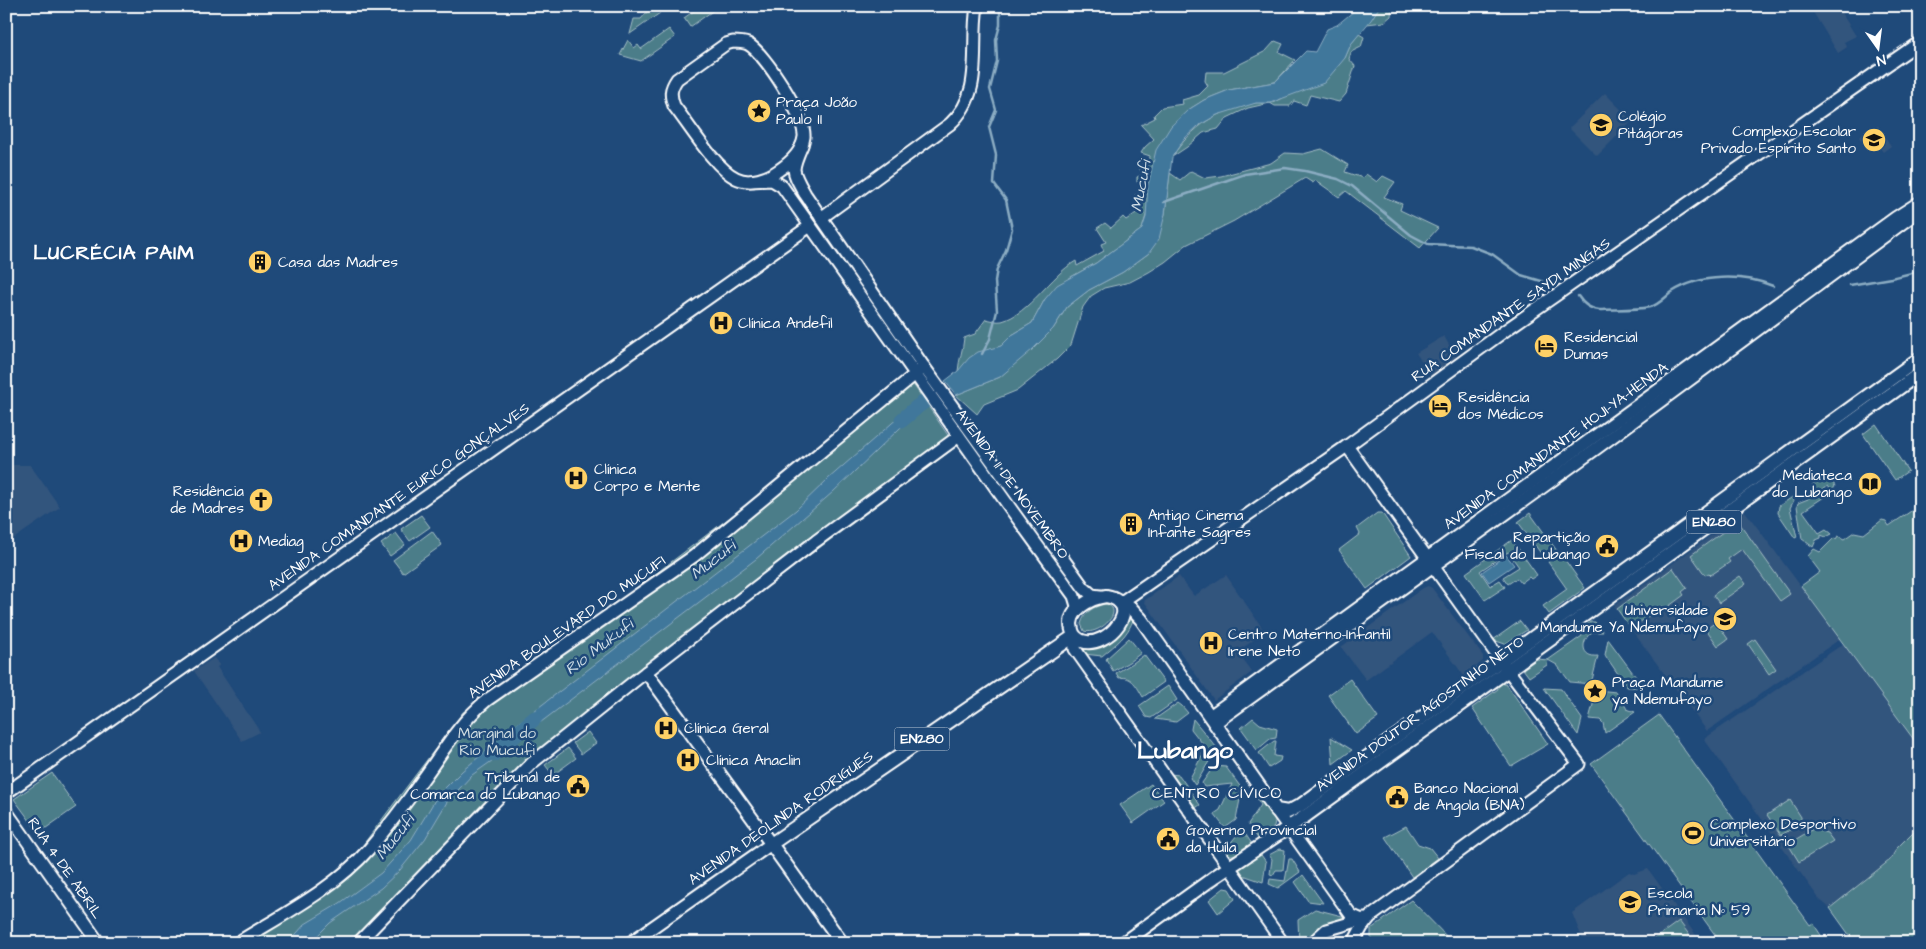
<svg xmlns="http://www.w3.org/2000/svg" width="1926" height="949" viewBox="0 0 1926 949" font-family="'Architects Daughter',sans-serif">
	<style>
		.built { fill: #33547d }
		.green { fill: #4b7d89; stroke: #a5bec4 }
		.water { fill: #3f779b; stroke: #8cadc3 }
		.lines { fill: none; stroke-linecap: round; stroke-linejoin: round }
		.stream { stroke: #8cadc3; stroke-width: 2.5 }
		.river { stroke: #3f779b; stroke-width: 15 }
		.secondary-casing { stroke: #fff; stroke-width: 15 }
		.primary-casing { stroke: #fff; stroke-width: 16 }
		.secondary { stroke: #1f4a7a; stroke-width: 11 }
		.primary { stroke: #1f4a7a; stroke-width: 12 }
		.labels { text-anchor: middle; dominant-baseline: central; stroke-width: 5; stroke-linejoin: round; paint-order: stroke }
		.shield { fill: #1f4a7a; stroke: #bcc9d7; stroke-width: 1 }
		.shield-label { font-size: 14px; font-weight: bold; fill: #fff }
		.poi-label { font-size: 15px; fill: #fff; stroke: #1f4a7a; text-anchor: start }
		.street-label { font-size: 15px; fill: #fff; stroke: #1f4a7a }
		.park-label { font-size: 15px; fill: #d2dee2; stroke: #1f4a7a }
		.water-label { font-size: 16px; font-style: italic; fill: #cfdde6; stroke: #1f4a7a }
		.neighbourhood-label { font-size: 16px; letter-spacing: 1px; fill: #fff; stroke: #1f4a7a }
		.district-label { font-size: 20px; font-weight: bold; letter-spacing: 1px; fill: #fff; stroke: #1f4a7a }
		.town-label { font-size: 25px; font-weight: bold; fill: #fff; stroke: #1f4a7a }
	</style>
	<rect width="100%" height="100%" fill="#1f4a7a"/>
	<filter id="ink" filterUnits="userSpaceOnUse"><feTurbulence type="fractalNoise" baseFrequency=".02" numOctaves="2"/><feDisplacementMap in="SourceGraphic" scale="10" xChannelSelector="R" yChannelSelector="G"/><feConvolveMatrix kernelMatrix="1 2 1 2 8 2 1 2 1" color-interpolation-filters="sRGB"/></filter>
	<g filter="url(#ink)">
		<g class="built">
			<path d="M1825,6l2,4 5,-4h5l19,30 -12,6 3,5 -9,6 -28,-46z"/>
			<path d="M1605,93l27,28 -35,35 -28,-28z"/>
			<path d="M1878,126l13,20 -8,6 -6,-8 -9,6 -9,-13 8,-6 3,5 2,-2 -2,-3z"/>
			<path d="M1444,336l13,23 -25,18 -16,-24z"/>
			<path d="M6,465h24l30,42 -54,37z"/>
			<path d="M1745,511l95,128 -133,92 -93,-125z"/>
			<path d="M1226,575l39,57 -28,20 15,20 -38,28 -70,-99 35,-25 15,20z"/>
			<path d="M1428,586l4,2 51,68v5l-19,15 -32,-44 -66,48 -25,-33 82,-59z"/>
			<path d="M1843,644l77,104v195h-65l-25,-35 -10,-8 -116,-161z"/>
			<path d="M214,658l6,7 -3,2 43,65 -18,9 -48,-70z"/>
			<path d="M1648,869l50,69 -7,5h-107l-12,-30 57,-41 5,2z"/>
		</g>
		<g class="green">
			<path d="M652,6h3l5,7 -30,21 4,-15h7z"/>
			<path d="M701,6l17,1 -28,20 -6,-9z"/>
			<path d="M1380,6h12l-1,10 -7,6 -17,2z"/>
			<path d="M669,29l6,8 -34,24 -21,-6 8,-15 6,8 4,-3 3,4z"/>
			<path d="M1359,34l5,3 -3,10 -10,5 -2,7 6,7 -9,28 -7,8 -29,-7 -4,10 -12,-4 -4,5h-15l-5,-3 -22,5 -21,10 -9,11 -15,4 -16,14 -15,10c20,-31 46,-47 82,-54 5,-1 11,1 16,0 3,0 7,-2 11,-4l64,-41 6,-14z"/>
			<path d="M1275,41l8,3 -4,8 16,8 -20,22 -46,8 -25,10 -16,10 -40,99 -6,20 -46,34 -25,14 -26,22 -13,24 -20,12 -11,11 -10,4 -33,21c1,-12 5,-21 6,-33l11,-4 11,-15c5,1 11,3 16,2 27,-7 49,-46 74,-60l1,5 27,-15 -3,-7 5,-2 -9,-14 8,-5 6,5 12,-11 3,3 16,-11 -7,-14 4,-1 -1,-5 3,-1 -1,-6h-3v-5l6,-2 -5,-10h11l1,-9 -9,-3 4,-6 9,-8 -13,-14 14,-7 -1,-3 8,-8 21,-3 -1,-4 17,-5 9,-9 -3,-5 1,-9h18l42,-21z"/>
			<path d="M1322,149l26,16 -3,7 18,6 3,-4 11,8 6,-6 12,6 -11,15 18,7 -2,6 38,18 -18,20 -74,-57 -7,6 -24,-17 -2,3 -8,-5 -71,43 -48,24 -21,17 -16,10 -19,10 -26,6 -13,8 -8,11 -12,38 -14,14 -39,31 -34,14 -7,10 -21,-19 44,-18 53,-48 14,-22 22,-17 34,-18 26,-19 16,-39 5,-41 10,7 11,-9 14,7 16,-2 50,-13 14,-10 18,1z"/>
			<path d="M906,374l50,73 -183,135 -221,170 -30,26 -157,165h-135l79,-49 41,-32 113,-150 125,-87 166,-126z"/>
			<path d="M1876,424l32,47 -13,9 -32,-46z"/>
			<path d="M1819,481h13l3,5 -3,5 -4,-5 -5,3 4,6 -24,16 16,22 7,-4 6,5 -6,3 -5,-2v3l-5,2 -3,7 -11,-8 -5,-33 1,-3 10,-4 5,-15z"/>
			<path d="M1797,494l-7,14 7,29 -2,1 -17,-25 1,-7z"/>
			<path d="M1920,505v243l-119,-162 19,-14 -12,-16 6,-7 6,3 14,-14 2,1 2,-3 6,3 10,-7 10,2 18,-14 4,1 3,5z"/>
			<path d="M1377,513h5l29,43 -44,33 -28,-39 21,-16 -3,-6z"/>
			<path d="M1530,513l27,38 -12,8 -27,-37z"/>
			<path d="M421,515l9,12 -20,14 -9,-12z"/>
			<path d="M1738,521l52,73 -10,7 -38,-52 -14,10 2,3 -19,13 -2,-2 -4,2 -14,-20z"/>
			<path d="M432,531l10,14 -39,28 -10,-13z"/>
			<path d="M396,533l9,12 -15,11 -9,-12z"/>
			<path d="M1512,540l25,35 -6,4 -2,-2 -8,6 -4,-5 -9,6 -5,-7 16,-10 -11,-15 -28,19 10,15 10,-6 5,7 -20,13 -19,-27z"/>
			<path d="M1560,553l25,35 -36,26 -6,-8 24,-17 -19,-27z"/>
			<path d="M1673,568l14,20 -5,4 2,3 -19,14 -3,-3 -31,23 -14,-20z"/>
			<path d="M1740,576l6,8 -27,19 -6,-8z"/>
			<path d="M1106,604c20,6 -7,32 -22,27l-3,-7c3,-12 13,-18 25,-20z"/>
			<path d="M1129,615l5,3c-7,19 -17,25 -32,38l-18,-2 -3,-6 1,-1 44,-24z"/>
			<path d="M1520,621l7,9 -22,14 -12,-4z"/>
			<path d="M1590,622h5l8,10h-11c-12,9 -11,26 6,24l-7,28 -21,-2 -13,-17 -9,-5 -1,5 -18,12 -6,-8 14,-10 11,1 34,-24 1,-8z"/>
			<path d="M1716,622l12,17 -10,7 -12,-17z"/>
			<path d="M1129,638l12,15 -12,9 -16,9 -7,-12z"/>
			<path d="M1608,639l36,49 -17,-1 -22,-32z"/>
			<path d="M1755,639l21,30 -7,5 -21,-30z"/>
			<path d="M1144,655l20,27 -21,15c-6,-10 -11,-22 -24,-19l-3,-5 17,-10z"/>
			<path d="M1350,679l28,39 -22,16 -28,-39z"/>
			<path d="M1499,682l8,3 41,59 -37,22 -39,-58 26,-19 -1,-5z"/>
			<path d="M1168,686l9,14 -26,18 -5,-1 -7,-11z"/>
			<path d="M1544,688l17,1 21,30 -4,16z"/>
			<path d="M1597,690l19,2 11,17 8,3 -30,21 -2,-10 -3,-3 -11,-1z"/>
			<path d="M1178,703l4,3 6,7 -12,9 -21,-3z"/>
			<path d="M1659,715l151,210 3,-2 13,20h-105l-130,-179z"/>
			<path d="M1253,718l7,6 17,5 -1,9 -6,1 -13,11 -16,-22z"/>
			<path d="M1193,719l24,29 -22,37 -5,-7 16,-30 -15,-19z"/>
			<path d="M588,732l8,11 -15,11 -8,-11z"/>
			<path d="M1331,737l21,13 -19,14z"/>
			<path d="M1274,741h2l-2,15 7,1 -1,4 -11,7 -10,-15z"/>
			<path d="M568,748l8,10 -23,17 -8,-10z"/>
			<path d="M1214,766l12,1 16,22 -6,31 -11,8 -11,-14 6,-4 12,-26 -28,3 -2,-4z"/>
			<path d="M52,773l24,34 -37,26 -25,-34z"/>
			<path d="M1170,774l9,1 21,30 -6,4z"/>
			<path d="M1151,784l13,17 -31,22 -13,-18z"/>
			<path d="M1258,793l17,24c1,13 -7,17 -16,23l-11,-16 13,-19 -5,-8z"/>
			<path d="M1790,800l11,17v3l-5,7 -15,8 -14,-20z"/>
			<path d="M1406,826l12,18 12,4 8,10 -26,19 -27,-40z"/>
			<path d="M1919,826l1,117h-65l-25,-35 60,-48 7,-12z"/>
			<path d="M1242,829l10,15 -17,11h-7l-5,-3z"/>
			<path d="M1813,829l14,4 6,8 -34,21 -11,-18z"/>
			<path d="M1280,849l5,1 -2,20h-7l-3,5 -3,-1 2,-15 -3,-4z"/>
			<path d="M1259,852l7,10 -3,20 -23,-8 -3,-5z"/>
			<path d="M1289,859h3l8,13 -22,16 -9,-4 1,-5 15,2z"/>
			<path d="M1303,875l20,28 -15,-2 -13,-19z"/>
			<path d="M1224,888l5,1 6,10 -17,14 -9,-13z"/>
			<path d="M1411,900l42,43h-82v-14z"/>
			<path d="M1315,909l31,8 3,4c-22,3 -31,4 -45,22h-5l-1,-23z"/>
			<path d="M1679,921l11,15 -8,7h-27l-2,-3z"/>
		</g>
		<g class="water">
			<path d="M1360,6h20l-9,14 -20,24 -6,14 -21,25 -54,20h-14l-39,12 -19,11 -14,13 -12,18 -7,57 -6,25 -10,14 -26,19 -34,18 -22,17 -14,22 -21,21 -32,27 -44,18 -11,-14 13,-10 11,-13 9,-6 23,-6 11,-11 20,-12 13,-24 12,-14 39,-22 46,-34 4,-12 2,-32 8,-35 15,-24 17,-16 16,-10 25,-10 46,-8 31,-31 9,1 12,-23 10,-4z"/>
			<path d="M915,403l5,6 -87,83 -77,67 -232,176 -7,-11 279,-214 32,-31z"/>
			<path d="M1506,555l8,10 -25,17 -7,-10z"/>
			<path d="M505,735l8,11 -41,29 -25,27 -22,37 -25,31 -19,18 -51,35 -20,20h-22l17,-19 35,-21 41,-30 30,-33 27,-45 24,-24z"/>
		</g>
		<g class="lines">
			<g class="stream">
				<path d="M1164,202l81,-28 40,-6 20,3 33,8 14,7 59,49 17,9 43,2 21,8 29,21 34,10"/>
				<path d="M1850,285l41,-7 29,-7"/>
				<path d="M1578,296c6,9 11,12 21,14 17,-1 35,0 51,-3 9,-2 15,-10 22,-15 28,-18 71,-18 101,-6"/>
				<path d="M982,354l8,-15 7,-28 -2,-30 2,-12 9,-19 6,-21 -6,-29 -12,-16 2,-29 -7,-28 7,-17 -6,-21 7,-28 -1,-21 4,-15v-14l2,-5"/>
			</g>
			<g class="river">
				<path d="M902,420l15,-13 19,-14"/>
				<path d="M494,754l41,-36"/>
			</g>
			<g class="secondary-casing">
				<g id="secondary">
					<path d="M733,42c5,0 10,0 15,2 17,9 58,74 56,93 -2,15 -13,25 -25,33 -11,8 -29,15 -43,8 -21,-10 -47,-53 -62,-72 -4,-11 -4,-17 3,-27l49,-35z"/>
					<path d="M802,145c-11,26 -11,24 3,49l119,173 160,221 8,7 8,1"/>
					<path d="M750,181l22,-1 10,6 231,326 61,84 3,10 -3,9"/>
					<path d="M821,218l129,-94c35,-32 20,-76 27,-118"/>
					<path d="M1347,446l157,219 75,99 -209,153 -8,10 -8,15"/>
					<path d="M1120,603l227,-157 163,-119 410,-285"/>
					<path d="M1074,636l1,13 208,294"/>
					<path d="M1210,716l685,-498 25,-16"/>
					<path d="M1215,723l382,-275 323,-238"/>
					<path d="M6,793l804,-567"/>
					<path d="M1276,810l75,105 11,5"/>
					<path d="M6,811l93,132"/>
					<path d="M237,943c45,-28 97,-54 132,-94 19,-22 37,-46 54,-70 22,-30 34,-54 64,-79l207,-144 230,-189"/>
					<path d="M358,943l174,-180 105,-84 179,-138 143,-105"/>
					<path d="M630,943l141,-99 -125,-172"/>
					<path d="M1312,943l14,-13 38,-11"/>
				</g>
			</g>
			<g class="primary-casing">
				<g id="primary">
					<path d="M1106,596c40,7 1,54 -24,45 -5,-2 -9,-6 -10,-11 -6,-20 19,-32 34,-34z"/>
					<path d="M1120,603l9,3 12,13 135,191 12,2 13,-7 619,-447"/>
					<path d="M842,943l-71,-99 303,-208"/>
					<path d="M1123,943l93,-67 91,-61 613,-442"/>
				</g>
			</g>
			<use href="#secondary" class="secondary"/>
			<use href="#primary" class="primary"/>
		</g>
	</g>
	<defs>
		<g id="sight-disc" transform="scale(1.25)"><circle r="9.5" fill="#ffd166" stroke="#1f4a7a"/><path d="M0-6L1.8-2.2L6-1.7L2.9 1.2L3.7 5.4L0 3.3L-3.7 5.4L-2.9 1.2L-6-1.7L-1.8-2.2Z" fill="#111"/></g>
		<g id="school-disc" transform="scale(1.25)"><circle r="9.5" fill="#ffd166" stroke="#1f4a7a"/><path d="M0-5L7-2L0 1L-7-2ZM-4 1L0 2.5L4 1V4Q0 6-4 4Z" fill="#111"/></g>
		<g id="building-disc" transform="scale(1.25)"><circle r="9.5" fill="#ffd166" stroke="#1f4a7a"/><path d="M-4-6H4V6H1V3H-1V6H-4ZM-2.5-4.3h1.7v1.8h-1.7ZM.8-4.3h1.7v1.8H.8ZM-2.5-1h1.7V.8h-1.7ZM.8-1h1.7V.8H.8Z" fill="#111"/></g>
		<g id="hospital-disc" transform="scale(1.25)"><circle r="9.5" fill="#ffd166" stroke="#1f4a7a"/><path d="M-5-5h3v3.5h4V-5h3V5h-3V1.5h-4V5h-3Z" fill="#111"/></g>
		<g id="hotel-disc" transform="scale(1.25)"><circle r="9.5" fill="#ffd166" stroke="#1f4a7a"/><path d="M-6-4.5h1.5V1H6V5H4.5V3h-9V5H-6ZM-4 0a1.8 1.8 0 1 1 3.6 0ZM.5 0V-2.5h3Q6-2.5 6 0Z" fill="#111"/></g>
		<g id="library-disc" transform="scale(1.25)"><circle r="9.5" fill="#ffd166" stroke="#1f4a7a"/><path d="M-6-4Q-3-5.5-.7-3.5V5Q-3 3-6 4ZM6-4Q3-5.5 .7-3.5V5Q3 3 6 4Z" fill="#111"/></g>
		<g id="church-disc" transform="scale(1.25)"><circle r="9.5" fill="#ffd166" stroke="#1f4a7a"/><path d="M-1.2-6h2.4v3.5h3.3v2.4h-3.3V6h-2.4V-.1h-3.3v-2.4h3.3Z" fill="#111"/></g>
		<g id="civic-disc" transform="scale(1.25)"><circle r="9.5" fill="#ffd166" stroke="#1f4a7a"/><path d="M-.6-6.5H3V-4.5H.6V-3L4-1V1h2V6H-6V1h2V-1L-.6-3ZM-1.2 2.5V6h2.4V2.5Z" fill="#111"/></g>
		<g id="university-disc" transform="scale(1.25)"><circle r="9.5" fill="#ffd166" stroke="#1f4a7a"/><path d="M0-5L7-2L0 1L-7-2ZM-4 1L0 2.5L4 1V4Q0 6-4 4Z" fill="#111"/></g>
		<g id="stadium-disc" transform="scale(1.25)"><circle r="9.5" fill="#ffd166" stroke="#1f4a7a"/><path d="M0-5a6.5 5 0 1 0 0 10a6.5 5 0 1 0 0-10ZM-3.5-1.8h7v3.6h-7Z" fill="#111"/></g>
	</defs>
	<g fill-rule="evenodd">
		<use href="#sight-disc" x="759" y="111"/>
		<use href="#school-disc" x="1601" y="125"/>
		<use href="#school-disc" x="1874" y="140"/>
		<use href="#building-disc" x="260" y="262"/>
		<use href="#hospital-disc" x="721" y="323"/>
		<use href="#hotel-disc" x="1546" y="346"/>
		<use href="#hotel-disc" x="1440" y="406"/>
		<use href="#hospital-disc" x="576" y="478"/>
		<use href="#library-disc" x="1870" y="484"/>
		<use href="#church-disc" x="261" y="500"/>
		<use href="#building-disc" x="1131" y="524"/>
		<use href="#hospital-disc" x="241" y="541"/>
		<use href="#civic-disc" x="1607" y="546"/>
		<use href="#university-disc" x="1725" y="619"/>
		<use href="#hospital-disc" x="1211" y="643"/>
		<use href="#sight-disc" x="1595" y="691"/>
		<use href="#hospital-disc" x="666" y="728"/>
		<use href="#hospital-disc" x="688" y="760"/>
		<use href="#civic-disc" x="578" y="786"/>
		<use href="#civic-disc" x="1397" y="797"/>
		<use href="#stadium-disc" x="1693" y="833"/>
		<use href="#civic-disc" x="1168" y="839"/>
		<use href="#school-disc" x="1630" y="902"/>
	</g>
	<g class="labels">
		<g class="shield">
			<rect x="1686.5" y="510.5" width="55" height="23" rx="4"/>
			<rect x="894.5" y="727.5" width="55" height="23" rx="4"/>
		</g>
		<g class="shield-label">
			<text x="1714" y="522">EN280</text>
			<text x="922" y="739">EN280</text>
		</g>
		<g class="poi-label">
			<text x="776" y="102">Praça João<tspan x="776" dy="17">Paulo II</tspan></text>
			<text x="1618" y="116">Colégio<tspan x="1618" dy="17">Pitágoras</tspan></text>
			<text x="1856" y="131" text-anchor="end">Complexo Escolar<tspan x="1856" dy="17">Privado Espírito Santo</tspan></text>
			<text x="278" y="262">Casa das Madres</text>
			<text x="738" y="323">Clínica Andefil</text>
			<text x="1564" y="337">Residencial<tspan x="1564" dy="17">Dumas</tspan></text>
			<text x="1458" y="397">Residência<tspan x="1458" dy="17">dos Médicos</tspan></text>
			<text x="594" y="469">Clínica<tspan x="594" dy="17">Corpo e Mente</tspan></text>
			<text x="1852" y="475" text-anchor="end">Mediateca<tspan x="1852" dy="17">do Lubango</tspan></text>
			<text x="244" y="491" text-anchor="end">Residência<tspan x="244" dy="17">de Madres</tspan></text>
			<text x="1148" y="515">Antigo Cinema<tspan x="1148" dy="17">Infante Sagres</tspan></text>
			<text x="1590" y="537" text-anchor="end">Repartição<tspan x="1590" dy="17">Fiscal do Lubango</tspan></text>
			<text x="258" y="541">Mediag</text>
			<text x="1708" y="610" text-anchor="end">Universidade<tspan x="1708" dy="17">Mandume Ya Ndemufayo</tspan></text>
			<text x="1228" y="634">Centro Materno-Infantil<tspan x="1228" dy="17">Irene Neto</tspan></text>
			<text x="1612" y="682">Praça Mandume<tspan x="1612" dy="17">ya Ndemufayo</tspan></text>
			<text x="684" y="728">Clínica Geral</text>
			<text x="706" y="760">Clínica Anaclin</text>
			<text x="560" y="777" text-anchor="end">Tribunal de<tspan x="560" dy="17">Comarca do Lubango</tspan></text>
			<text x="1414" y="788">Banco Nacional<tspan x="1414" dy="17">de Angola (BNA)</tspan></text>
			<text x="1710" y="824">Complexo Desportivo<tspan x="1710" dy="17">Universitário</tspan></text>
			<text x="1186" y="830">Governo Provincial<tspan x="1186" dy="17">da Huíla</tspan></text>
			<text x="1648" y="893">Escola<tspan x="1648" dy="17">Primaria Nº 59</tspan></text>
		</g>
		<g class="street-label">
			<text transform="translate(1511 310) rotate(-35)">RUA COMANDANTE SAYDI MINGAS</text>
			<text transform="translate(1556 446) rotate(-36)">AVENIDA COMANDANTE HOJI-YA-HENDA</text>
			<text transform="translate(1012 484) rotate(54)">AVENIDA 11 DE NOVEMBRO</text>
			<text transform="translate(399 497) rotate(-35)">AVENIDA COMANDANTE EURICO GONÇALVES</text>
			<text transform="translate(567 627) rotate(-35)">AVENIDA BOULEVARD DO MUCUFI</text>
			<text transform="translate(1420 714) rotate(-36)">AVENIDA DOUTOR AGOSTINHO NETO</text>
			<text transform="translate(781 818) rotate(-35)">AVENIDA DEOLINDA RODRIGUES</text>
			<text transform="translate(65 868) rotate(55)">RUA 4 DE ABRIL</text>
		</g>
		<g class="park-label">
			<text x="497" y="733">Marginal do<tspan x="497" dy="17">Rio Mucufi</tspan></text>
		</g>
		<g class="water-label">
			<text transform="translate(1141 186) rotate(-79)">Mucufi</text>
			<text transform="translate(713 560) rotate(-38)">Mucufi</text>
			<text transform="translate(599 647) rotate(-37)">Rio Mukufi</text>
			<text transform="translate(395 837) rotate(-52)">Mucufi</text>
		</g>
		<g class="neighbourhood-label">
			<text x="1217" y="793">CENTRO CÍVICO</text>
		</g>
		<g class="district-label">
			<text x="114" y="253">LUCRÉCIA PAIM</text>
		</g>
		<g class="town-label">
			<text x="1185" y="750">Lubango</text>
		</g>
	</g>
	<rect width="1926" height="949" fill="none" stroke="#1f4a7a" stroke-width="25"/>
	<rect x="12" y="12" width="1901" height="924" fill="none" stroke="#fff" stroke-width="2" filter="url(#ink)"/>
	<g transform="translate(1878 48) rotate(166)" stroke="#1f4a7a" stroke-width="4" paint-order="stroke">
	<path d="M0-4L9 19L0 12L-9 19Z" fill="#ffffff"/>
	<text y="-8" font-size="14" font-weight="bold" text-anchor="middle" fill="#ffffff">N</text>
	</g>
</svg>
